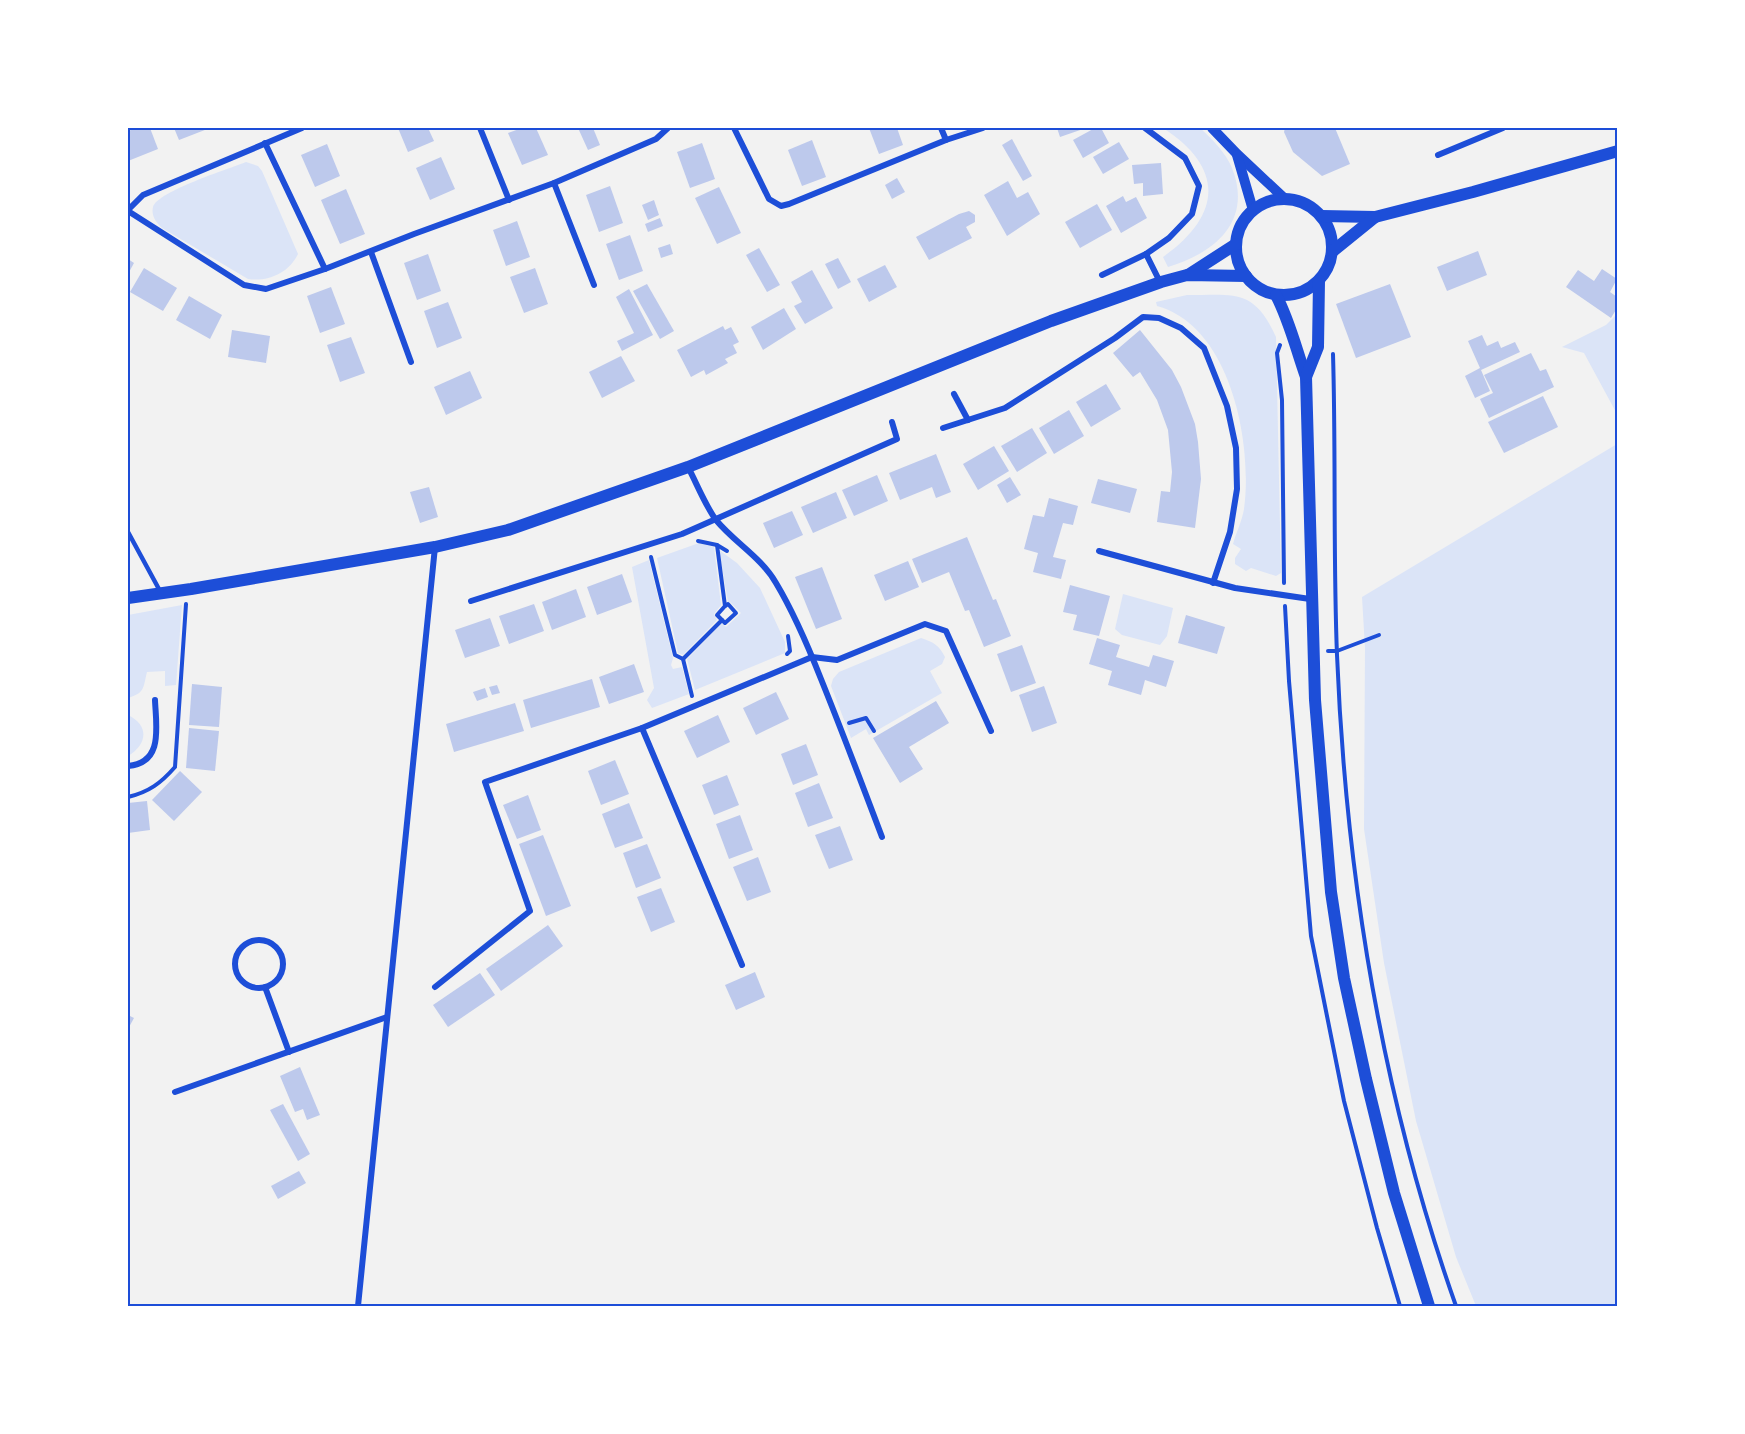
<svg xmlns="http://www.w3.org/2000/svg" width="1745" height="1434" viewBox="0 0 1745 1434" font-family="Helvetica,sans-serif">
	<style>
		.green { fill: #dbe4f7 }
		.building { fill: #bdc9ec }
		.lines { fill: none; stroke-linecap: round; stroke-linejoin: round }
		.path { stroke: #1d4ed8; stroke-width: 4 }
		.service { stroke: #1d4ed8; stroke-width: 4.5 }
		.minor { stroke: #1d4ed8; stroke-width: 6 }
		.tertiary { stroke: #1d4ed8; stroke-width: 10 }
		.secondary { stroke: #1d4ed8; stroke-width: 12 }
		.neatline { fill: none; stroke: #1d4ed8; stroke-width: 2 }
	</style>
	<rect width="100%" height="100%" fill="#f2f2f2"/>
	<g class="green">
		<path d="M1163,128h37c12,11 26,25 32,40 21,53 -17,85 -64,99l-5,-10c59,-42 62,-89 0,-129z"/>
		<path d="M246,162l12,4 4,5 36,83c-9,19 -30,28 -50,25l-86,-51c-6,-6 -11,-12 -9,-21 5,-16 76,-38 93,-45z"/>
		<path d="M1187,295c48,0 67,-7 89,42l5,236 -5,3 -25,-8 -5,3 -11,-7v-6l6,-9 -8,-5c3,-11 9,-23 11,-35 9,-65 -13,-183 -87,-203l-1,-4z"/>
		<path d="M1617,314v100l-33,-61 -22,-6 44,-22z"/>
		<path d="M1617,444v862h-141l-20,-49 -40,-136 -32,-158 -20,-134 1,-181 -3,-51z"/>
		<path d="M699,543l15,4 7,58 -7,9 3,6 -34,35 -5,-2 -21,-95z"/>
		<path d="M719,550l18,13 23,25 25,54v11l-90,37 -8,-31 35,-36 4,4 15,-14 -11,-11h-2z"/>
		<path d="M649,560l24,98 -2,7 2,4 9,-2 7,27 -37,14 -5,-8 7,-12 -22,-121z"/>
		<path d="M1123,594l50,14 -6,28 -7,9 -38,-10 -7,-6z"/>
		<path d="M182,605l-6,80 -11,1v-15l-18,1c-4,16 -2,21 -19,26v-83z"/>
		<path d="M921,638c12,4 18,7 24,19l-3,7 -12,7 12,22 -73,42 -3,-6 -15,9 -20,-52 2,-7 6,-7z"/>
		<path d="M128,715c21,10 20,29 0,41z"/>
	</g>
	<g class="building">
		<path d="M137,128h13l8,21 -30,12v-30z"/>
		<path d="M174,128h36l-31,12z"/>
		<path d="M398,128h30l6,13 -26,11z"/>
		<path d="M522,128h14l12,27 -26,10 -14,-32z"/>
		<path d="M578,128h15l7,17 -12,5z"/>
		<path d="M869,128h28l6,17 -24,9z"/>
		<path d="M1057,128h29l-26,9z"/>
		<path d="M1095,128h6l8,15 -26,15 -10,-18z"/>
		<path d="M1285,128h50l15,36 -28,12 -29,-24 -9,-20z"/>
		<path d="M1012,139l20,37 -9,5 -21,-36z"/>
		<path d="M812,140l14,37 -24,9 -14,-36z"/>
		<path d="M1119,142l10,17 -26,15 -10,-17z"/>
		<path d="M702,143l13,36 -25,9 -13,-36z"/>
		<path d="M327,144l13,32 -25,11 -14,-32z"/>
		<path d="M441,157l14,32 -25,11 -14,-32z"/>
		<path d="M1161,163l2,31 -20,2v-13l-9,1 -2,-19z"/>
		<path d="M897,178l8,14 -13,7 -7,-14z"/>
		<path d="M1008,181l9,17 11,-6 12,22 -33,22 -23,-41z"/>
		<path d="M610,186l13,37 -24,9 -13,-37z"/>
		<path d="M719,187l22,46 -24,11 -22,-46z"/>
		<path d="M346,189l19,45 -25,10 -19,-44z"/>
		<path d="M1123,196l3,6 10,-5 11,21 -26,15 -15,-27z"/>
		<path d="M654,200l5,15 -11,5 -6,-15z"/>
		<path d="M1097,204l15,26 -32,18 -15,-26z"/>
		<path d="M969,211l6,4v7l-9,5 6,11 -43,22 -13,-23 43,-23z"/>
		<path d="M660,218l3,8 -15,6 -3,-8z"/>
		<path d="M517,221l13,36 -24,9 -13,-36z"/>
		<path d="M630,235l13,36 -24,9 -13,-36z"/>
		<path d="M670,244l3,10 -12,4 -3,-10z"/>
		<path d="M759,248l21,37 -13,7 -21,-37z"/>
		<path d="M1478,251l9,24 -40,16 -10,-24z"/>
		<path d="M428,254l13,37 -24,9 -13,-37z"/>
		<path d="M838,258l13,24 -13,7 -13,-25z"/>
		<path d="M128,259l6,4 -6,11z"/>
		<path d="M885,265l12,22 -28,15 -12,-23z"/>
		<path d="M144,268l33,20 -14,23 -33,-19z"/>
		<path d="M535,268l13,36 -24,9 -14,-36z"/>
		<path d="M1602,269l15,10 -7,13 7,5v11l-6,10 -45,-31 12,-17 16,11z"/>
		<path d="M812,270l21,38 -28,16 -11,-18 8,-4 -11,-20z"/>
		<path d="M647,284l27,47 -14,8 -27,-48z"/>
		<path d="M1390,284l21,53 -55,21 -20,-54z"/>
		<path d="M331,287l14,37 -25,9 -13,-37z"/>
		<path d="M629,289l24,46 -31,16 -5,-10 17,-8 -18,-36z"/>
		<path d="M189,296l33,19 -12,24 -34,-19z"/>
		<path d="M448,302l14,36 -25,10 -13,-37z"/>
		<path d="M784,308l12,21 -33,21 -12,-23z"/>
		<path d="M723,326l2,4 6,-3 8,15 -6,3 4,8 -12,6 3,4 -22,12 -2,-5 -13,7 -14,-27z"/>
		<path d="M232,330l38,6 -4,27 -38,-6z"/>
		<path d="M1140,330l32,40 9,17 14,37 3,18 3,37 -6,49 -38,-6 4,-31 9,1 2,-20 -4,-42 -11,-30 -17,-28 -7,5 -20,-24z"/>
		<path d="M1482,335l5,11 11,-5 3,7 14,-6 5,10 -39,18 9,21 -15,7 -10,-22 15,-8 -12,-27z"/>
		<path d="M351,337l14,36 -25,9 -13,-37z"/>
		<path d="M1531,353l9,18 6,-2 8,18 -65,31 -9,-19 13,-6 -9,-18z"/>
		<path d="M621,356l14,25 -33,17 -13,-26z"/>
		<path d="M470,371l12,27 -36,17 -12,-28z"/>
		<path d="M1106,384l15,25 -30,18 -15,-25z"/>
		<path d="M1543,396l15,31 -54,26 -16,-31z"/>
		<path d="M1069,410l15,26 -30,18 -15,-26z"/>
		<path d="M1032,428l15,25 -30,19 -16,-26z"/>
		<path d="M994,446l15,25 -31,19 -15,-26z"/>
		<path d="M936,454l15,38 -15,6 -4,-11 -32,13 -11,-27z"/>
		<path d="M877,475l11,26 -34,15 -12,-26z"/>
		<path d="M1010,477l11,18 -14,8 -10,-18z"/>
		<path d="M1098,479l39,10 -7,24 -39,-10z"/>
		<path d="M429,487l9,30 -18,6 -10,-31z"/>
		<path d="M836,492l11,26 -34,15 -12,-26z"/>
		<path d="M1049,498l29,8 -5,19 -10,-2 -10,34 13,3 -5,19 -28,-7 5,-19 -14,-4 9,-34 11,2z"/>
		<path d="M792,511l11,24 -29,13 -11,-25z"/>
		<path d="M967,537l26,63 3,-1 15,37 -27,11 -15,-37 -4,1 -16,-39 -27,11 -10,-24z"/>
		<path d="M908,561l11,26 -34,14 -11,-26z"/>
		<path d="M822,567l20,52 -26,10 -21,-52z"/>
		<path d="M622,574l10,28 -35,13 -10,-28z"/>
		<path d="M1070,585l40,11 -11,40 -26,-6 4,-15 -14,-3z"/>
		<path d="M576,589l10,28 -34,13 -10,-28z"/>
		<path d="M534,604l10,27 -35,13 -10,-28z"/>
		<path d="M1186,615l39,12 -8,27 -39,-11z"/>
		<path d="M490,618l10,28 -35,12 -10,-28z"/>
		<path d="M1097,638l23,7 -4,12 33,10 4,-12 21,6 -8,26 -21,-7 -4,15 -33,-10 4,-14 -23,-7z"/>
		<path d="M1022,645l14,38 -25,9 -14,-38z"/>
		<path d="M634,664l10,28 -35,12 -10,-27z"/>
		<path d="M592,679l8,28 -69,21 -8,-28z"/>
		<path d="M192,684l30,3 -3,40 -30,-2z"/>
		<path d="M497,685l3,8 -8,2 -3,-8z"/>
		<path d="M1044,686l13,37 -25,9 -13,-37z"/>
		<path d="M485,688l3,9 -11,4 -4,-9z"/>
		<path d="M776,692l13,27 -33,16 -13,-27z"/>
		<path d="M936,701l13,22 -40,24 14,22 -23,14 -27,-45z"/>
		<path d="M515,703l9,28 -70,21 -8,-28z"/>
		<path d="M718,715l12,27 -33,16 -13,-27z"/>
		<path d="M189,728l30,3 -4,40 -29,-3z"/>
		<path d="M806,744l12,31 -25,10 -12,-31z"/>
		<path d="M615,760l14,34 -28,11 -13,-34z"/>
		<path d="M180,771l22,21 -28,29 -22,-21z"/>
		<path d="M727,775l12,30 -25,10 -12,-30z"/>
		<path d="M819,783l14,35 -25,9 -13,-34z"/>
		<path d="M528,795l13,35 -24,9 -14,-34z"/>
		<path d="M147,801l3,29 -22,3v-30z"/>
		<path d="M629,803l14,35 -28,10 -13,-34z"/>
		<path d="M740,815l13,35 -24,9 -13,-35z"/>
		<path d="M840,826l13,34 -24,9 -14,-34z"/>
		<path d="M543,835l28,71 -25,10 -27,-72z"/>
		<path d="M647,844l14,34 -25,10 -13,-35z"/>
		<path d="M758,857l13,35 -24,9 -14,-34z"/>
		<path d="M661,888l14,34 -24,10 -14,-35z"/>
		<path d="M548,925l15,21 -62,45 -15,-22z"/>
		<path d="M755,972l10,25 -29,13 -11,-25z"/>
		<path d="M480,973l15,22 -47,32 -15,-22z"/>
		<path d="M128,1015l6,3 -6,11z"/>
		<path d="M300,1067l20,48 -13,5 -4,-11 -8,3 -15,-36z"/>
		<path d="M283,1104l27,50 -12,7 -28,-51z"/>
		<path d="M299,1171l7,12 -28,16 -7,-13z"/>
	</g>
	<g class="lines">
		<g class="path">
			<path d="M1280,345l-3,8 5,47 2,183"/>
			<path d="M1333,354c3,100 0,201 4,301 9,221 45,442 119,651"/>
			<path d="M698,541l19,4 10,6"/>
			<path d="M651,557l24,98 8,4 9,37"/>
			<path d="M1285,606l4,75 22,255 33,165 33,127 23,78"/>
			<path d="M722,620l3,3 11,-10 -8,-9 -3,2"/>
			<path d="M1328,651h9l42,-16"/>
			<path d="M787,654l3,-3 -2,-15"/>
			<path d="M683,659l39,-39 -5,-5 8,-9 -8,-61"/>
			<path d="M849,723l17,-5 8,13"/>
			<path d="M128,797c21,-5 33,-14 47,-30l11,-163"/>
		</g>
		<path class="service" d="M128,532l32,59"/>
		<g class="minor">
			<path d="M480,128l29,72"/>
			<path d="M734,128l35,71 12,7 8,-2 157,-64 37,-12"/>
			<path d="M941,128l5,12"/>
			<path d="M1145,128l40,30 14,28 -7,28 -23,24 -23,16 14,28"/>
			<path d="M265,143l60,126"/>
			<path d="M1438,155l65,-27"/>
			<path d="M554,183l40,102"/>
			<path d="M128,210l15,-15 159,-67"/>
			<path d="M128,211l116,74 22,4 59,-20 89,-35 140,-51 102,-44 12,-11"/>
			<path d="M371,252l40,110"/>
			<path d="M1102,275l44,-21"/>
			<path d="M954,394l14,26"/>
			<path d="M943,428l62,-20 110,-70 28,-21 16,1 22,10 23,20 23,58 9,42 1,41 -7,43 -17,51"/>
			<path d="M688,467c9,17 17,38 28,53 19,23 45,37 60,63 18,30 32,63 45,96 21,52 41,105 61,158"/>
			<path d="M1099,551l136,37 75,11"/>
			<path d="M471,601l211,-67 215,-95 -5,-17"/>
			<path d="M642,728l100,237"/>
			<path d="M128,766c36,-3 28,-40 27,-66"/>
			<circle cx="259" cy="964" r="24"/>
			<path d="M265,987l24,65"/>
			<path d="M435,987l95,-76 -45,-129 157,-54 170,-71 25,3 88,-36 21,7 45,100"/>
			<path d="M175,1092l212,-75"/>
			<path d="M358,1306l77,-759"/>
		</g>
		<g class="tertiary">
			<path d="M1212,128l25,26 47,44"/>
			<path d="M1237,155l16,55"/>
		</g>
		<g class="secondary">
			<circle cx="1284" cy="247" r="48"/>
			<path d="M1322,216l53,1 98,-25 145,-41"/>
			<path d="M1333,251l42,-34"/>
			<path d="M1188,275l48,-31"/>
			<path d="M1276,295c14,27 20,54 30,82l9,323 16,192 13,86 22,101 28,114 35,113"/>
			<path d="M1306,377l12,-30 1,-66"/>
			<path d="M128,598l63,-9 244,-42 73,-17 180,-63 363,-146 110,-39 26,-7 59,1"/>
		</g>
	</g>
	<rect width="1745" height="1434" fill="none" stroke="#ffffff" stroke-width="258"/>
	<rect x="129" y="129" width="1487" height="1176" class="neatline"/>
</svg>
